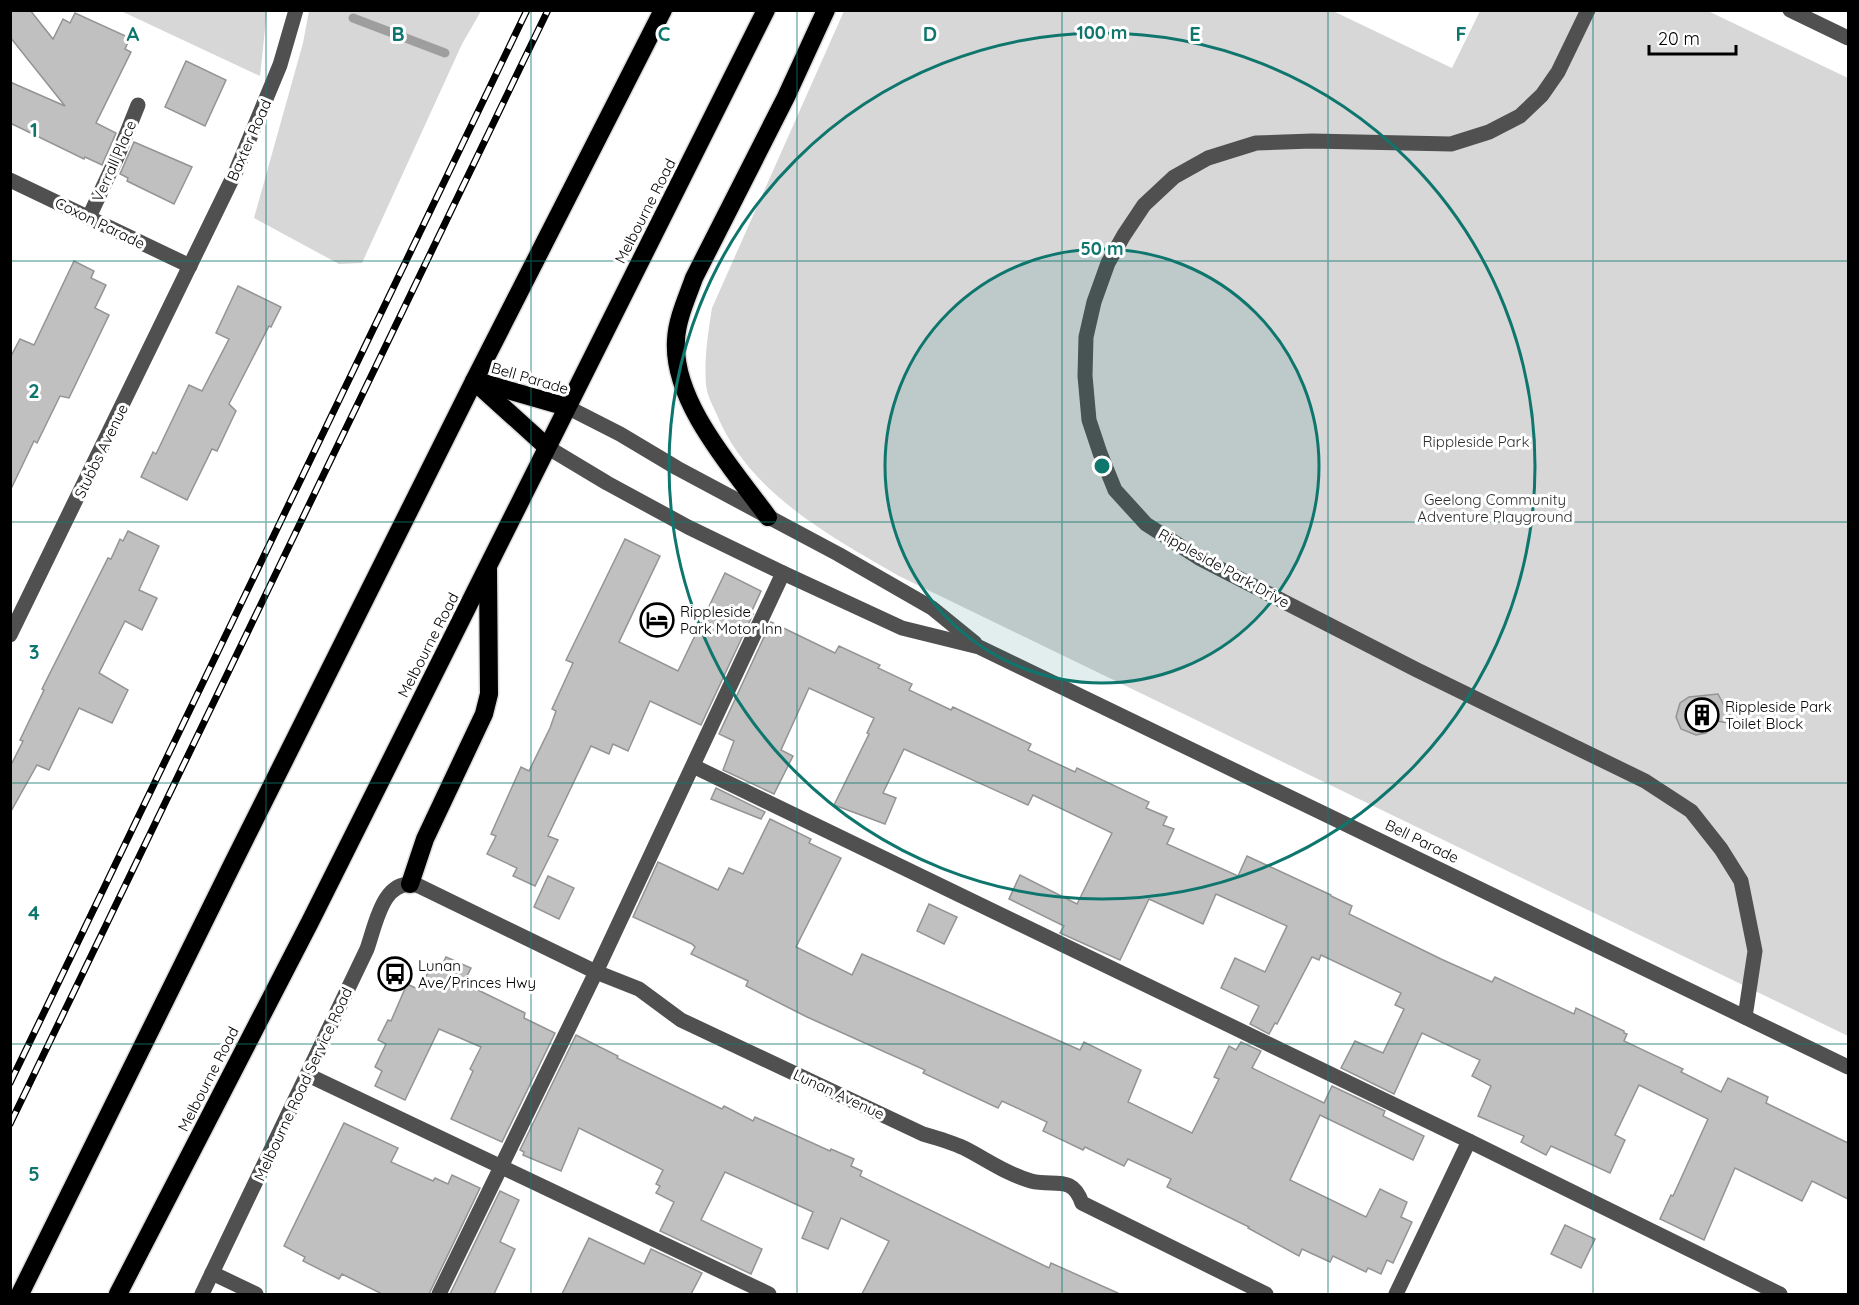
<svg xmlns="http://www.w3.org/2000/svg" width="1859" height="1305" viewBox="0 0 1859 1305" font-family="Quicksand,sans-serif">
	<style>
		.green { fill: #d7d7d7 }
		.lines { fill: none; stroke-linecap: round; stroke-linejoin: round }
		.stream { stroke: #9e9e9e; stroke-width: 9 }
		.building { fill: #c0c0c0; stroke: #949494; stroke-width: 1.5 }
		.highway-casing { stroke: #dbdbdb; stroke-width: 21 }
		.minor { stroke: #505050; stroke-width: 15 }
		.highway { stroke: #000; stroke-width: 18 }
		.rail-casing { stroke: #000; stroke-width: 7 }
		.rail { stroke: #fff; stroke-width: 4.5; stroke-dasharray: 14; stroke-linecap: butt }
		.grid { fill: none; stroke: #0f766e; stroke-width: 1.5; stroke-opacity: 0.55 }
		.ring { fill: none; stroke: #0f766e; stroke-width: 3 }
		.labels { text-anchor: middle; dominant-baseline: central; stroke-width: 6; stroke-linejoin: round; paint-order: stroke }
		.street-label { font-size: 15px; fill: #000; stroke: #fff }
		.park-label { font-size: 15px; fill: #2e2e2e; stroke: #fff }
		.poi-label { font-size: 15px; fill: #000; stroke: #fff; text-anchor: start }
		.grid-label { font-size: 20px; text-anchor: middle; font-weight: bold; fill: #0f766e; stroke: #fff; stroke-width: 6; stroke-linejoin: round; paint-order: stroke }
		.centre { fill: #0f766e; stroke: #fff; stroke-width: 3 }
		.ring-label { font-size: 18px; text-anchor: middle; font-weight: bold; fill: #0f766e; stroke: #fff; stroke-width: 6; stroke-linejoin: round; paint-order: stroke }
	</style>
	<rect width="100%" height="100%" fill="#fff"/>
	<g class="green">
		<path d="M121,11h146l-7,65z"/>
		<path d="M309,11h172l-19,33 -100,219 -23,1 -85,-46 49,-175z"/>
		<path d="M844,11h489l119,57 28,-57h228l140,67v958l-949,-460c-69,-40 -150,-83 -182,-161 -4,-9 -10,-20 -11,-30 -2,-26 2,-52 6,-77z"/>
	</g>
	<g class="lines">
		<path class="stream" d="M353,18l92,35"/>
	</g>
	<g class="building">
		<path d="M10,10h20l23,29 10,-20 7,4 5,-10 55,25 -5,11 6,3 -35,71 20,10 -14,32 -17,-8 -1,2 -74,-36v-41l55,24 -55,-69z"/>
		<path d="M186,61l40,19 -21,46 -40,-19z"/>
		<path d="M134,142l58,25 -18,37 -47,-23 1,-3 -8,-4z"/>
		<path d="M74,261l20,10 -3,7 15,7 -11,23 14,7 -40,83 -9,-2 -23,47 -3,-2 -24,50v-133l10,-19 14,6z"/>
		<path d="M238,286l43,21 -10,20 -2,-1 -40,78 7,7 -19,40 -5,-2 -25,51 -46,-23 12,-25 3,2 33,-69 13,6 27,-52 -13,-6z"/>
		<path d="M128,531l31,15 -20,44 18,8 -15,32 -17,-9 -26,52 29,17 -16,33 -33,-15 -30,62 -12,-5 -27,48v-46l13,-26 -3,-1 24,-50 -2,-1 66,-131 3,1 9,-20 3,2z"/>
		<path d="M625,539l35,17 -41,86 59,29 47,-98 36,18 -10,22 2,1 -52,111 -51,-24 -22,50 -15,-7 -4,10 -18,-8 -43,90 10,4 -23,46 -22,-10 4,-8 -30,-14 9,-18 -5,-2 30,-67 8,4 21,-43 6,-17 -4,-2 21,-46 -7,-3z"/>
		<path d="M771,622l64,31 4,-7 41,19 -2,3 34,16 -3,6 42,20 2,-3 78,37 -3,6 47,22 2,-4 72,34 -3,6 21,9 -4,8 11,4 -7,15 71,32 9,-20 84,39v1l21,10 -3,8 92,45 51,23 3,-5 79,37 2,-6 48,23v2l3,1 -3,7 59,28 -2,3 40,20 7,-14 40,19 -2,6 82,40v56l-36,-18 -10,20 -67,-33 -31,72 -44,-21 11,-24 2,1 35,-77 -69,-34 -24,50 10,5 -15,33 -59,-27 -5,9 -25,-13 3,-6 -46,-20 13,-30 -19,-10 8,-16 -58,-27 -28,61 -53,-26 14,-27 28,12 21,-44 -9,-4 6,-12 -80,-38 -2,5 -7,-3 -35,67 -2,-1 -6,11 -19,-10 9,-18 -38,-18 14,-30 30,14 22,-46 -71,-32 -13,30 -54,-25 -29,61 -60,-27 4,-7 -55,-27 11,-24 57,29 35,-71 -79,-38 -5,10 -124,-56 -21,44 13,5 -11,26 -51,-19 35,-71 -2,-1 7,-15 -65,-30 -28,62 12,6 -19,38 -51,-24 11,-29 -15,-7z"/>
		<path d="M1718,694l16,30 -17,-3 -11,12 -10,2 -15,-6 -5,-12 4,-14 9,-6z"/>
		<path d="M716,788l49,24 -4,7 -50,-20z"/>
		<path d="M770,819l41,20 -2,4 32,15 -45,89 56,28 10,-21 218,96 4,-8 57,28 -13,32 64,31 27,-54 -5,-2 15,-31 7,4 5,-8 20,9 -9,17 72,35 8,-17 53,25 -2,5 41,20 -11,24 -93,-45 -30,65 76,37 14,-28 27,13 -6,15 11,5 -19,41 -6,-3 -6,14 -13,-6 -2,4 -33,-16 -3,6 -28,-13 -3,7 -51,-28 1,-1 -82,-40 4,-8 -43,-20 -4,7 -39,-19 -2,3 -40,-19 4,-9 -45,-21 -4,7 -75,-35 2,-3 -118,-53 -61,-31 2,-5 -57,-27 4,-7 -3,-3 -59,-27 25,-55 60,28 11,-22 14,6z"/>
		<path d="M548,876l26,12 -15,31 -25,-12z"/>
		<path d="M929,904l28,13 -13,27 -27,-13z"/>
		<path d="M446,957l25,11 -6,12 14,7 -1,3 47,23 -1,5 31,15 -53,109 -51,-23 22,-48 -3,-2 11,-22 -42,-18 -34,71 -30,-14 7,-15 -7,-4 11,-23 -8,-4 10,-20 3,1 16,-37 13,6 12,-27 9,4z"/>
		<path d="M576,1035l42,21 -1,2 105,51 2,-3 29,15 2,-4 75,34 1,-2 23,10 -3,7 11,5 -2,5 189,92 2,-5 69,31h-258l27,-53 -48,-23 -13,31 -26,-11 11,-26 -88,-40 -24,48 61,29 -11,25 -91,-43 14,-29 -18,-9 4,-7 -4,-2 7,-14 -84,-42 -18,43 -38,-16 1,-3 -4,-2z"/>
		<path d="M344,1123l54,25 -7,14 42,19 2,-3 13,6 4,-9 28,13 -51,106h-47l-40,-20 -3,5 -36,-18 2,-4 -21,-11z"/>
		<path d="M500,1191l19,9 -19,42 15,7 -21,45h-44z"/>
		<path d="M1565,1225l30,14 -14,29 -30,-14z"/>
		<path d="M589,1238l55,26 7,-15 51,24 -11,21h-129z"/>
	</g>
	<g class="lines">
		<g class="highway-casing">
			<g id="highway">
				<path d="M474,381l73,66"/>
				<path d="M480,382l87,25"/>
				<path d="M768,517c-35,-48 -96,-115 -92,-177 1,-21 11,-42 18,-62l92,-181 40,-87"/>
				<path d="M410,884l15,-45 59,-125 5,-20 -1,-125"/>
				<path d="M20,1294l212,-429 242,-484 189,-371"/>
				<path d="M118,1294l192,-372 456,-912"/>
			</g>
		</g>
		<g class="minor">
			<path d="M1588,10l-30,62 -16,23 -22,21 -31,16 -38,12 -139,-3 -56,2 -48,15 -34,19 -30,28 -20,30 -16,28 -14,39 -8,35 -1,39 4,44 11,33 15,37 31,34 53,34 218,112 228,111 46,30 30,38 20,32 14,70 -10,66"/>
			<path d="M1790,10l58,28"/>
			<path d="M10,180l180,86"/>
			<path d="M89,217l29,-62 20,-50"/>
			<path d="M567,407l53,27 57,34 161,86 94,54 43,35"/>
			<path d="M547,447l60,36 81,44 95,46 119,55 77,19 869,420"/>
			<path d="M10,635l226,-464 44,-106 16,-55"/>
			<path d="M693,766l776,375 311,153"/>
			<path d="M308,1075l461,219"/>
			<path d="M212,1273l44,21"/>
			<path d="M202,1294l165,-345c9,-25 16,-74 52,-63l177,86 43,17 42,31 242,114c14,4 28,8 41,14 22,11 42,26 67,33 23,6 41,-7 51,22l184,91"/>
			<path d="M439,1294l157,-322 187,-399"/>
			<path d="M1396,1294l73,-153"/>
		</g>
		<use href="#highway" class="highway"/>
		<g class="rail-casing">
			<g id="rail">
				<path d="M10,1083l517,-1073"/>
				<path d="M10,1124l538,-1114"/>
			</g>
		</g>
		<use href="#rail" class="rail"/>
	</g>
	<path class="grid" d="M266,10v1284M531,10v1284M797,10v1284M1062,10v1284M1328,10v1284M1593,10v1284M10,261h1838M10,522h1838M10,783h1838M10,1044h1838"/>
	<circle cx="1102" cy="466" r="217" fill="#0f766e" fill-opacity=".12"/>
	<g class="ring">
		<circle cx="1102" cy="466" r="217"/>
		<circle cx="1102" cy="466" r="433"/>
	</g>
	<defs>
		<g id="hotel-ring" transform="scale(1.725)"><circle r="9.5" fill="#fff" stroke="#000" stroke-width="1.5"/><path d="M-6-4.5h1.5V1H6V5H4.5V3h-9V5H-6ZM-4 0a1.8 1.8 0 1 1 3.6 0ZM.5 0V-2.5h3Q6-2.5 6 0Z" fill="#000"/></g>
		<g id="building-ring" transform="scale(1.725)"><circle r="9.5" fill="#fff" stroke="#000" stroke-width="1.5"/><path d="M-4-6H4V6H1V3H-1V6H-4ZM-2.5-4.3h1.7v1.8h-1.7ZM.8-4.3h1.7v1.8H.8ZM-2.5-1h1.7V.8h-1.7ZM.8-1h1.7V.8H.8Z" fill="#000"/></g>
		<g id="bus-ring" transform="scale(1.725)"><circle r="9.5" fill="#fff" stroke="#000" stroke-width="1.5"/><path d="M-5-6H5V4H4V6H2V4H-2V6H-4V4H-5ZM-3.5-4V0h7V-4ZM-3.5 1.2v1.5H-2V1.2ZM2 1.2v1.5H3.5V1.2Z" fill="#000"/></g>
	</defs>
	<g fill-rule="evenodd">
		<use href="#hotel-ring" x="657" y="620"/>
		<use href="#building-ring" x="1702" y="715"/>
		<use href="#bus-ring" x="395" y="974"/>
	</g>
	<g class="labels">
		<g class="street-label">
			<text transform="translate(249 140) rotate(-66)">Baxter Road</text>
			<text transform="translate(114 161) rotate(-66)">Verrall Place</text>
			<text transform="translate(645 211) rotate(-63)">Melbourne Road</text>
			<text transform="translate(100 223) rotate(26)">Coxon Parade</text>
			<text transform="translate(530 378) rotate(16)">Bell Parade</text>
			<text transform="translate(101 451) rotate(-64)">Stubbs Avenue</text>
			<text transform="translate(1224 568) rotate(29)">Rippleside Park Drive</text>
			<text transform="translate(428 645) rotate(-63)">Melbourne Road</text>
			<text transform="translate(1422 841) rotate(26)">Bell Parade</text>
			<text transform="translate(208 1079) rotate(-63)">Melbourne Road</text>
			<text transform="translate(303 1084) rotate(-65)">Melbourne Road Service Road</text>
			<text transform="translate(839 1094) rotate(25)">Lunan Avenue</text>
		</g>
		<g class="park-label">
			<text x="1476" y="441">Rippleside Park</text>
			<text x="1495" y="499">Geelong Community<tspan x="1495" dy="17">Adventure Playground</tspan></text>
		</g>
		<g class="poi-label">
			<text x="680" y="611">Rippleside<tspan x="680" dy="17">Park Motor Inn</tspan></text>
			<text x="1725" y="706">Rippleside Park<tspan x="1725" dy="17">Toilet Block</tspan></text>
			<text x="418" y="965">Lunan<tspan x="418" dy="17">Ave/Princes Hwy</tspan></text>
		</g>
	</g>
	<g class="grid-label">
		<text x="133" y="41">A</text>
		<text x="398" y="41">B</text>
		<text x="664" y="41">C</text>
		<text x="930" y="41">D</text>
		<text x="1195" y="41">E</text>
		<text x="1461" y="41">F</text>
		<text x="34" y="137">1</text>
		<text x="34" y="398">2</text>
		<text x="34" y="659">3</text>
		<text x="34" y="920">4</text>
		<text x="34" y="1181">5</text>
	</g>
	<circle cx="1102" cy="466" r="9" class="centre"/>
	<g class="ring-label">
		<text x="1102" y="39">100 m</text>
		<text x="1102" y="255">50 m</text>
	</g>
	<rect width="1859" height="1305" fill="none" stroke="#000000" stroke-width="24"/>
	<path d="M1649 45v9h87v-9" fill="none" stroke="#000000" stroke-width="3"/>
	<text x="1658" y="45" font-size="18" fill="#000000" stroke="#ffffff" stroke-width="4.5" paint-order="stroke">20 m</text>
</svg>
